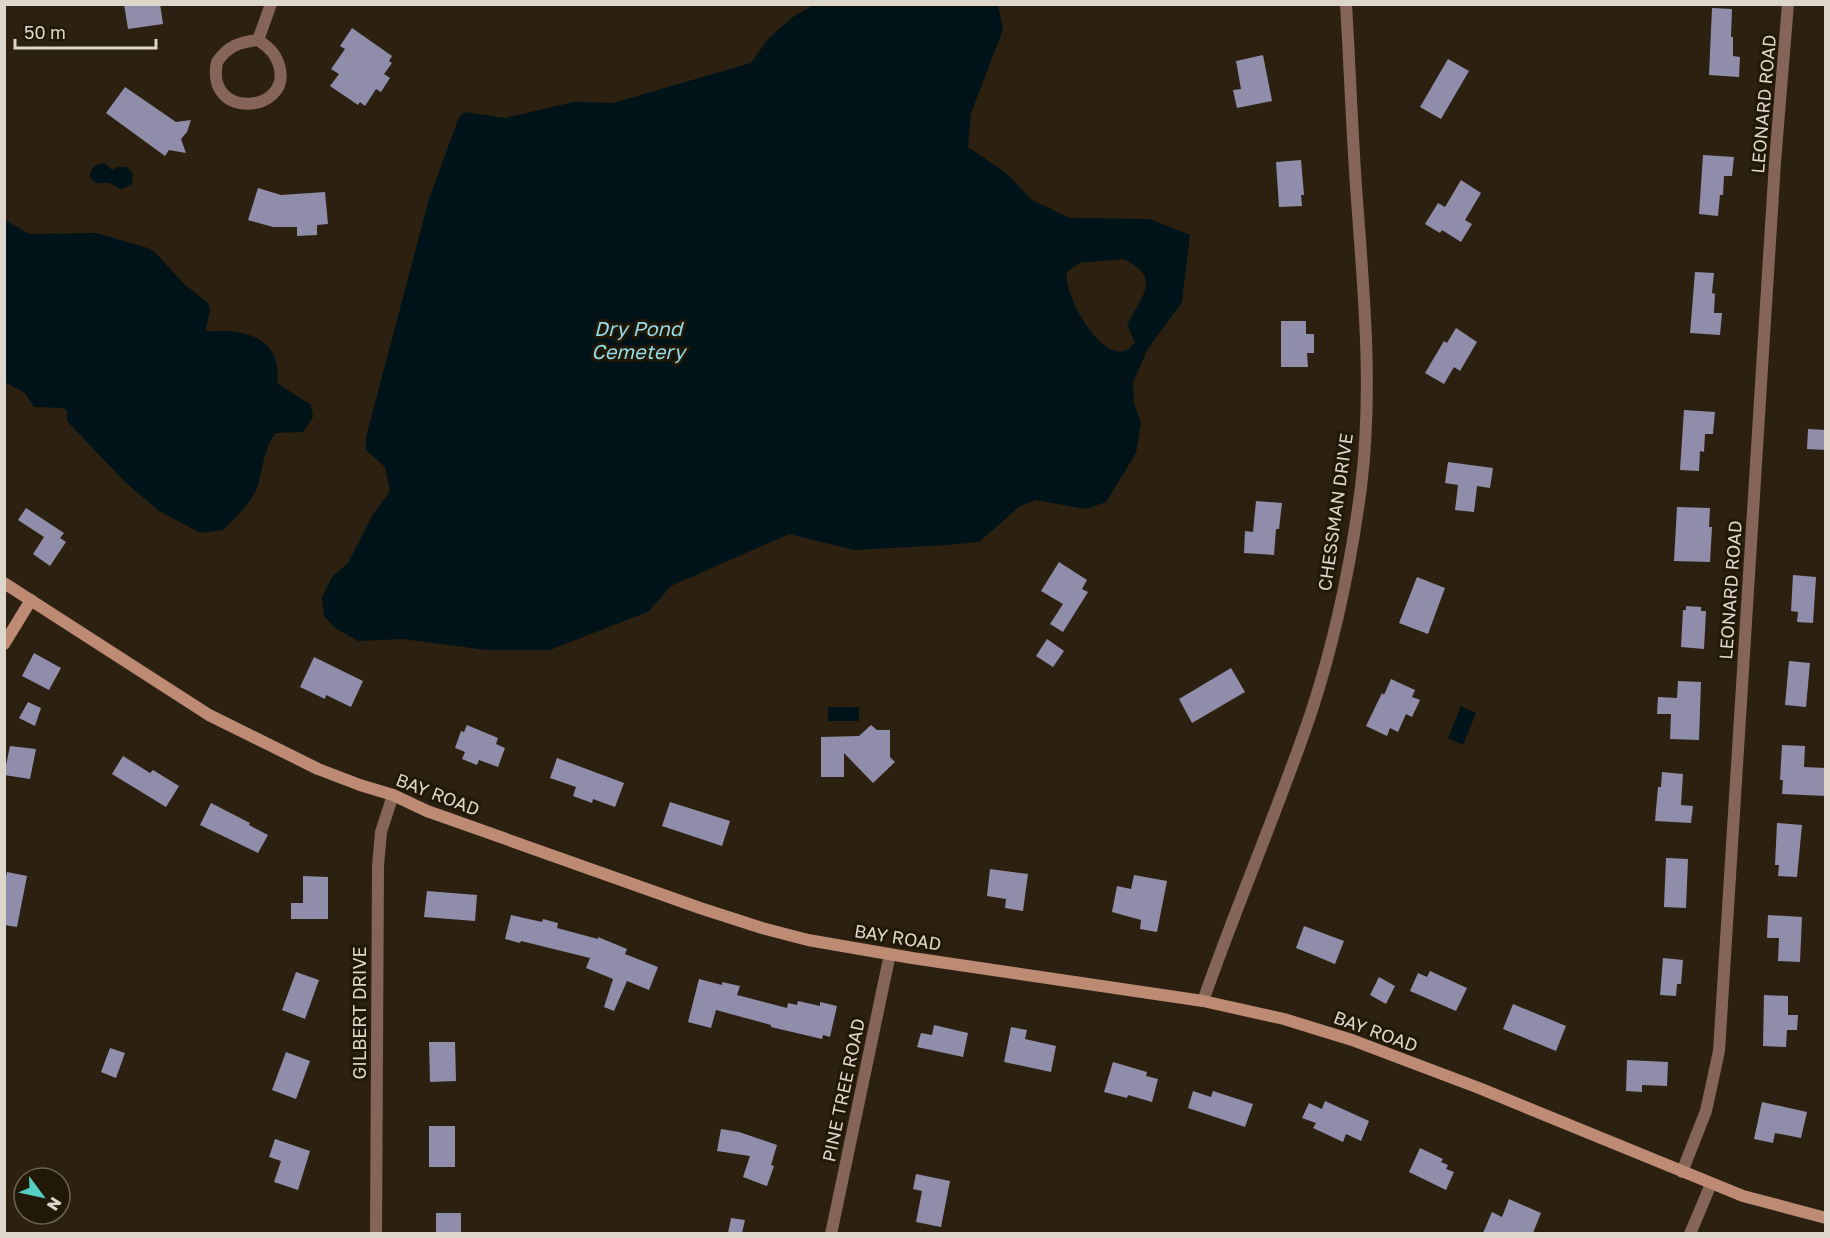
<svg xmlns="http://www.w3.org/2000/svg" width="1830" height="1238" viewBox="0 0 1830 1238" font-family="'Golos Text',sans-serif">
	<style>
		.water { fill: #001318; fill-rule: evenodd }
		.building { fill: #908dab }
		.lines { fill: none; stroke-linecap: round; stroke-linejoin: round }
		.street { stroke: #856557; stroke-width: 12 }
		.secondary { stroke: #bd8a74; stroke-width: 12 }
		.labels { text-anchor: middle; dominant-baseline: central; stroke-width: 6; stroke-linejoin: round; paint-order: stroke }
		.street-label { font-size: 18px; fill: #ddd6cb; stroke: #221807 }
		.water-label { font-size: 20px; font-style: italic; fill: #92dae8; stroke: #221807 }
	</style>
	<rect width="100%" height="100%" fill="#2c2111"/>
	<g class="water">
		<path d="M813,5h185l5,25 -32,83 -3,34 38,26 26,27 38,18 80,1 40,16 -8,67 -35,48 -14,33 1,20 7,20 -5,30 -30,49 -20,7 -50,-9 -16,6 -41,36 -32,3 -93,5 -65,-16 -118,52 -23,26 -19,7 -79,31h-63l-85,-11 -44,2 -23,-13 -11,-12 -2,-19 10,-20 16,-14 24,-47 18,-25 -5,-24 -19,-17v-13l63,-238 30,-82 6,-5 40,6 69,-16 39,1 138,-40 17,-24 25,-22zM1123,259c40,18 19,36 4,66l8,17c-24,37 -73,-45 -68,-70l12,-9z"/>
		<path d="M102,163l4,1 6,6 5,-3h10l6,7 -1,10 -11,5c-3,-1 -6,-3 -9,-5 -9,-4 -15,4 -22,-7 0,-8 5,-12 12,-14z"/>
		<path d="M4,219l25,15 67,-1 52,15 7,4 28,31 25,20 2,6 -4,21c8,3 15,0 23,1 33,3 52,18 48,52l34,22 2,12 -10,15 -28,1c-12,17 -12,37 -18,55 -6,16 -23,30 -34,42l-22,3 -42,-22 -34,-29 -58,-61v-10l-3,-3 -30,-1 -9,-14 -20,-11z"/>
		<path d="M1461,706l15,7 -13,32 -15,-7z"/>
		<rect x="828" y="707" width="31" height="14"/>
	</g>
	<g class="building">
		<path d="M124,4h36l3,20 -35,5z"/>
		<path d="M1712,8l20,1 -1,28h2v19l7,1 -1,20 -30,-2z"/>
		<path d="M352,28l40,28 -3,5 3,2 -8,11 6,4 -9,14 -5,-3 -11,17 -5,-4 -2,3 -28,-19 9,-12 -8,-5 14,-20 -5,-3z"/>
		<path d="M1263,55l9,46 -35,7 -4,-18 8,-1 -5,-28z"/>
		<path d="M1448,59l21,12 -28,48 -21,-12z"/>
		<path d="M125,87l51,35 15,-2 -4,12 -6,7 5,14 -17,-3 -4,6 -59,-43z"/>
		<path d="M1703,155l31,2 -2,19h-8l-1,19h-3l-2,21 -19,-2z"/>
		<path d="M1301,160l3,35h-3l1,11 -23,1 -3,-45z"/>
		<path d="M1461,180l20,13 -16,27 7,4 -11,18 -19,-12 -2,3 -15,-9 13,-21 7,4z"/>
		<path d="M258,188l23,7 44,-3 3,32 -11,1v10l-20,1v-9h-24l-25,-7z"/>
		<path d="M1695,272l19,1 -2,20 3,1 -1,19h8l-2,22 -30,-2z"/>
		<path d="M1281,321h25v13h8v19h-7l1,14h-27z"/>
		<path d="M1456,328l21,14 -17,29 -6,-4 -10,17 -19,-11 19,-32 3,2z"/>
		<path d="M1684,410l31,2 -2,22h-8l-1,18 -4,-1 -1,20 -19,-1z"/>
		<path d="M1808,429l18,1v20l-19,-1z"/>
		<path d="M1448,462l45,6 -3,20 -13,-2 -3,26 -19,-2 3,-25 -13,-2z"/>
		<path d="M1256,501l26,2 -3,26h-3l-2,26 -30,-2 1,-22 8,1z"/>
		<path d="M1677,507l33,1 -1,19h3l-2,35 -36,-1z"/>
		<path d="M26,508l38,25 -4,5 6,4 -16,24 -17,-12 11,-17 -26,-17z"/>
		<path d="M1059,562l28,18 -5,9 6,3 -25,40 -13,-8 13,-20 -22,-13z"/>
		<path d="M1793,575l23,2 -3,46 -16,-1 1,-10 -7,-1z"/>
		<path d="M1417,577l28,11 -17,46 -29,-11z"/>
		<path d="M1686,606l15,1v4h5l-2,38 -23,-2 2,-37h3z"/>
		<path d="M1047,639l17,12 -11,16 -17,-11z"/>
		<path d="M34,653l27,15 -12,22 -27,-14z"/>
		<path d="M314,657l49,24 -12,26 -25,-12 -1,4 -25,-12z"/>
		<path d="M1789,661l21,2 -4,44 -21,-2z"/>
		<path d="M1231,668l14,24 -53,31 -13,-24z"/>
		<path d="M1391,679l24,11 -3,7 8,3 -8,17 -6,-3 -8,18 -8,-4 -3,8 -21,-10 16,-33 2,2z"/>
		<path d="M1678,681l23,1 -2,58 -29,-1 1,-25h-14l1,-17 19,1z"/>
		<path d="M28,702l13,6 -6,18 -16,-8z"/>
		<path d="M467,725l31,13 -2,6 9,4 -7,19 -19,-7 -2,5 -15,-6 3,-7 -10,-4 6,-17 3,1z"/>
		<path d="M871,725l6,5h13v27l5,5 -22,21 -29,-30v24h-23v-40l38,-1z"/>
		<path d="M1782,745l23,1 -1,21 22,1v28l-44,-2 1,-14h-3z"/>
		<path d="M10,746l26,3 -6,30 -26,-4z"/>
		<path d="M123,756l27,17 3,-3 26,16 -13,21 -54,-33z"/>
		<path d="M557,758l67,25 -9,24 -22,-8 -1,4 -19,-7 3,-9 -26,-9z"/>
		<path d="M1662,772l21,2 -2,31 12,1 -2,17 -36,-2 3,-34h3z"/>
		<path d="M670,802l60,19 -8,25 -60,-20z"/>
		<path d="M211,803l39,20 -1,2 19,10 -10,18 -58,-28z"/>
		<path d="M1777,823l25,2 -5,52 -19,-1 1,-11h-4z"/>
		<path d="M1666,858l22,1 -2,49 -22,-1z"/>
		<path d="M990,869l38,5 -5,37 -18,-3 1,-9 -19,-3z"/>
		<path d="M7,872l20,4 -10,51 -13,-2v-39z"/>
		<path d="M1134,875l33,6 -10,51 -17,-3 1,-9 -29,-8 5,-26 14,3z"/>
		<path d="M303,876l25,1v42h-37v-16h12z"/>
		<path d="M427,891l50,4 -2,26 -51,-4z"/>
		<path d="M511,915l31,7 1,-3 15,4 -1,5 41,11v-2l29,12 -2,5 33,13 -9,23 -22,-9 -13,30 -10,-4 9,-28 -27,-11 4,-10 -69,-17 -1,2 -15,-4z"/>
		<path d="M1768,915l34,2 -2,45 -22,-1 1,-23h-12z"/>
		<path d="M1304,926l40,15 -9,23 -39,-16z"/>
		<path d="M1663,958l20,2 -2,24h-4l-1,12 -16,-1z"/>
		<path d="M1430,971l37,17 -11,23 -46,-20 8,-18 9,4z"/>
		<path d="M296,972l23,8 -14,39 -23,-9z"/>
		<path d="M1379,977l16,9 -9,18 -16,-9z"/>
		<path d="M699,979l23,6v-3l18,4 -3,9 50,13 1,-5 9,2 1,-4 22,5v-4l17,4 -7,31 -7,-2 -1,4 -51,-12v-2l-55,-15 -5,18 -23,-6z"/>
		<path d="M1764,995l24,1v19h10l-1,15h-10l-1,17 -23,-1z"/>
		<path d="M1513,1004l53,22 -10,25 -53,-22z"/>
		<path d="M934,1025l34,8 -5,24 -46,-10 4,-14 11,2z"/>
		<path d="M1011,1027l16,3 -2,9 31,7 -5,26 -47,-10z"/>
		<path d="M429,1042h26l1,39 -26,1z"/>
		<path d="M110,1048l15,5 -9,25 -15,-6z"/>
		<path d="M286,1052l24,9 -14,38 -24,-9z"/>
		<path d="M1627,1060l41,2 -1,24 -25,-1v7l-16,-1z"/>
		<path d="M1113,1062l34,10 -1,4 12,3 -6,23 -24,-7 -1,3 -23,-6z"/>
		<path d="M1193,1091l18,6 2,-6 40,13 -8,23 -57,-19z"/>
		<path d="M1325,1101l44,20 -8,20 -15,-7 -3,8 -30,-14 3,-5 -14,-5 7,-15 13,6z"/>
		<path d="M1762,1102l45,10 -6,26 -26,-5 -2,10 -19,-4z"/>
		<rect x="429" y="1126" width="26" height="41"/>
		<path d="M721,1129l18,3 38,13 -6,20 3,1 -7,20 -24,-9 7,-21 -33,-5z"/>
		<path d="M275,1139l35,12 -12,39 -24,-8 7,-21 -12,-4z"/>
		<path d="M1420,1148l23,11 -2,3 7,3 -2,4 8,3 -8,18 -37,-18z"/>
		<path d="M916,1174l34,7 -9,46 -25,-5 6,-31 -9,-2z"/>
		<path d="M1509,1199l32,14 -8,20h-50l9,-21 10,5z"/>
		<rect x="436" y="1213" width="25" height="20"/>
		<path d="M731,1218l14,2 -3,13h-14z"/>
	</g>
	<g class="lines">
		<g class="street">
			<path d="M258,40c12,8 19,15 22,29 9,44 -75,51 -63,-7 11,-16 22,-20 41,-22z"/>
			<path d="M258,40l13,-36"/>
			<path d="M1203,1001c34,-97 75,-191 108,-288 24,-73 40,-150 50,-226 12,-96 3,-192 -4,-287 -5,-65 -7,-131 -11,-196"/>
			<path d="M1682,1172l24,-61 13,-60 56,-889 13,-158"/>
			<path d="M376,1234l2,-368 3,-34 12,-37"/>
			<path d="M831,1234l59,-280"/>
			<path d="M1690,1234l21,-50"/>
		</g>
		<g class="secondary">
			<path d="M4,583l205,132 109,54 42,16 33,10 34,16 273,97 62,20 46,12 104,18 291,43 81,18 68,21 127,48 264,108 83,22"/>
			<path d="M4,644l27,-44"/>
		</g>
	</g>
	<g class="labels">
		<g class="street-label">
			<text transform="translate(1763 104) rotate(-85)">LEONARD ROAD</text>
			<text transform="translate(1335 512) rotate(-82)">CHESSMAN DRIVE</text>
			<text transform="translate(1730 590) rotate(-86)">LEONARD ROAD</text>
			<text transform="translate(438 794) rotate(21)">BAY ROAD</text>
			<text transform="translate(898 937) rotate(9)">BAY ROAD</text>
			<text transform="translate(359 1013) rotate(-90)">GILBERT DRIVE</text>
			<text transform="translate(1376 1031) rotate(20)">BAY ROAD</text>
			<text transform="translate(843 1090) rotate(-78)">PINE TREE ROAD</text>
		</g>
		<g class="water-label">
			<text x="638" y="328">Dry Pond<tspan x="638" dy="23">Cemetery</tspan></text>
		</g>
	</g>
	<rect width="1830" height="1238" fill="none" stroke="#ddd6cb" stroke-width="12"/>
	<g transform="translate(42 1196) rotate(123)"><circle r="28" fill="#221807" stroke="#6d6455" stroke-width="1.5"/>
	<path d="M0-4.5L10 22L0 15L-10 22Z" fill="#56cec3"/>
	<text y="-9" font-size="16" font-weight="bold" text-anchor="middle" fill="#ddd6cb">N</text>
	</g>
	<path d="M15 39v9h141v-9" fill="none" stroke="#ddd6cb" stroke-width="3"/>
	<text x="24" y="39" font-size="18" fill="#ddd6cb" stroke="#221807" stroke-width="4.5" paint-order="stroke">50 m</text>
</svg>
